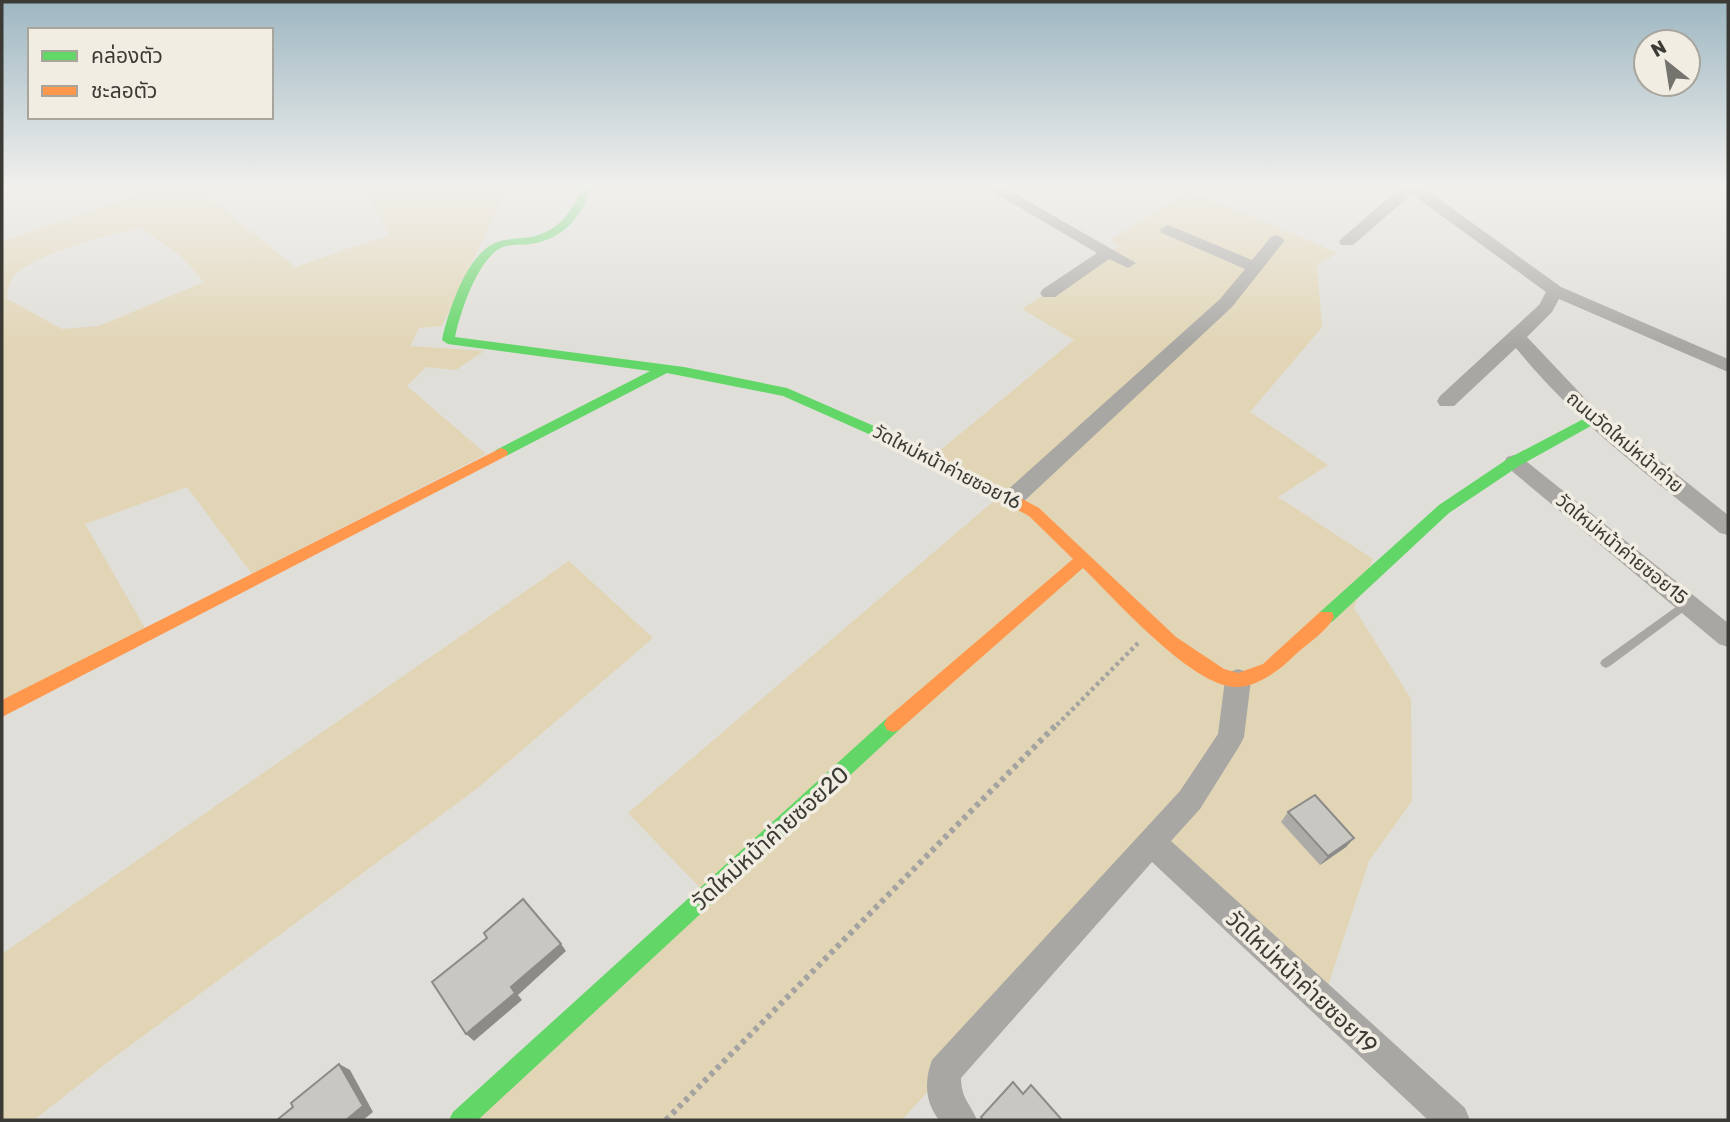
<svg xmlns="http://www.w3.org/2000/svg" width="1730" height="1122" viewBox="0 0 1730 1122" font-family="Rubik,'Noto Sans Thai',sans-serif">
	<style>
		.green { fill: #e1d5b5; fill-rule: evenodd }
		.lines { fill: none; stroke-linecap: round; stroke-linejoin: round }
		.path-far1 { stroke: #a4a3a1; stroke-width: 4.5; stroke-dasharray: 3.5 3.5; stroke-linecap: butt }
		.path { stroke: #a4a3a1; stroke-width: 6; stroke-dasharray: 4.5 4.5; stroke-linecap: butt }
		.lane { fill: #a8a7a3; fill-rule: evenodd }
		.street { fill: #a8a7a3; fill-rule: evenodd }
		.fast { fill: #63d668; fill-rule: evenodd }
		.slow { fill: #ff974d; fill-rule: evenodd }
		.wall { fill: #acaba7 }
		.shaded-wall { fill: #8c8b88 }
		.building { fill: #c8c7c2; stroke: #8c8b88; stroke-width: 2 }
		.labels { text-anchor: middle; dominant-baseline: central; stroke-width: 7; stroke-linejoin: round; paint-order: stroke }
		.street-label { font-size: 19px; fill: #3b3a35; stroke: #f1ede2 }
		.near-street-label { font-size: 23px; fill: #3b3a35; stroke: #f1ede2 }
	</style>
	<rect width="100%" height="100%" fill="#e0ded8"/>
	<g class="green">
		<path d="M140,188h59l96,79 95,-32 -27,-47h144l-65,138 -23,2 -9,18 74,5 -28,19 -30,-3 -19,19 79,68 -234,120 -65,-87 -102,37 60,104 -143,73v-460l126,-43zM141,228l39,27 24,27 -105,44 -37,3 -56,-31c2,-6 3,-16 7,-21 17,-22 100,-44 128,-49z"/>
		<path d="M1190,190l148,63 -21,12 5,62 -72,85 78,53 -50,32 95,62 -19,49 57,91 1,102 -43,60 -41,125 -177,-142 -249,276h-441l246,-225 -79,-82 374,-319 -70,-37 142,-117 -52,-31 97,-63 -9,-6z"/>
		<path d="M569,561l84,77 -174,149 -371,275 -74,58h-32v-166z"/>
	</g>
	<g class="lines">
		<path class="path-far1" d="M1057,725l81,-82"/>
		<path class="path" d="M666,1120l392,-397"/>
		<path class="lane" d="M1687,599l4,1 1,3 -1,3 -81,60 -4,2 -4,-2 -2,-3 2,-3z"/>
		<g class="street">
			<path d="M986,188h19l131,75 -8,5 -19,-9 -54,38h-12l-3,-4 3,-4 54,-36z"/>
			<path d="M1400,188h24l137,99 167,72v13l-169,-73 -7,13 -25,25 69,73 132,105v20l-8,-2c-72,-58 -146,-113 -204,-185l-62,58h-14l-3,-5 3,-5 99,-91 7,-13 -134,-98 -59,51h-12l-2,-3 2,-3z"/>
			<path d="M1168,225l84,35 19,-23 6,-2 8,5 -53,67 -212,198 -8,2 -8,-2 -3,-6 3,-6 216,-194 25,-30 -83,-36 -2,-3z"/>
			<path d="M1514,455l7,2 207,166v24l-9,-3 -212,-177 -3,-5 3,-5z"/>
			<path d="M1238,669l9,3 4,8 -7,57 -4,8 -40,64 -29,32 294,267 5,12h-42l-276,-258 -191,216c0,20 9,25 16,42h-38c-14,-18 -15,-39 -7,-60l248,-269 38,-57 7,-54 4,-8z"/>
		</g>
		<g class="fast">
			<path d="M582,188h10c-12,30 -28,51 -62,56 -8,1 -19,0 -27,3 -25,10 -43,66 -48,90l229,30 103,21 103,45 2,3 -2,3h-10l-97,-43 -116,-23 -161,83h-10l-2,-3 2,-3 154,-79 -202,-27 -6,-4c6,-28 23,-80 49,-95 10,-6 21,-6 32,-7 32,-3 47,-22 59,-50z"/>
			<path d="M1593,414l5,2 2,3 -2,3 -79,44 -70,47 -117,109h-12l-2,-5 2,-5 119,-107 70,-47z"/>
			<path d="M893,716l6,2 3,6 -3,6 -421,390h-29l4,-8 434,-394z"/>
		</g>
		<g class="slow">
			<path d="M885,431l44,19 110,58 137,129 48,32 14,4 25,-9 57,-52h12l2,5c-7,14 -26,26 -38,37 -14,14 -37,33 -59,33 -44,1 -122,-88 -154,-119l-184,162 -6,2 -6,-2 -3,-6 3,-6 186,-159 -44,-43 -110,-60 -39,-17 -2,-3 2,-3z"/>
			<path d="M501,448l5,2 2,3 -2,3 -504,261v-17z"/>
		</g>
	</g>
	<path class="wall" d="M1288,812l66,26 -8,9 -26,18 -39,-43z"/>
	<g class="shaded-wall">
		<path d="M1354,838l-8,9 -26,18 8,-9z"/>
		<path d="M561,944l5,7 -48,44 4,5 -48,41 -8,-7 45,-47z"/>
		<path d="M339,1064l11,6 23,42 -10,8h-17z"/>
	</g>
	<g class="building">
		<path d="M1315,795l39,43 -26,18 -40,-44z"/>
		<path d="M523,899l38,45 -50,43 4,6 -49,41 -34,-52 55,-44 -3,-5z"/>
		<path d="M339,1064l24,42 -17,14h-69l16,-13 -2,-4z"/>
		<path d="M1013,1082l10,12 8,-9 31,35h-79l-2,-3z"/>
	</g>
	<linearGradient id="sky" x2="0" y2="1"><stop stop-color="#9eb7c2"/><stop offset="0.54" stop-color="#f1f0ed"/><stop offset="1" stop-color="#f1f0ed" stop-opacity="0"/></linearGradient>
	<rect width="1730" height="346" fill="url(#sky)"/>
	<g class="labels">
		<g class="street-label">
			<text transform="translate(1625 442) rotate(40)">ถนนวัดใหม่หน้าค่าย</text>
			<text transform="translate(947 467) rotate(27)">วัดใหม่หน้าค่ายซอย16</text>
			<text transform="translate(1622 549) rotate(39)">วัดใหม่หน้าค่ายซอย15</text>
		</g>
		<g class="near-street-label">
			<text transform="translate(770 838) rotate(-42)">วัดใหม่หน้าค่ายซอย20</text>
			<text transform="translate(1302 982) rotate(43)">วัดใหม่หน้าค่ายซอย19</text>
		</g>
	</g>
	<rect width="1730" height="1122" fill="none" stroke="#3b3a35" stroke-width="7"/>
	<rect x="28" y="28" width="245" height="91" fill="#f1ede2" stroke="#a8a59d" stroke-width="2"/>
	<rect x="42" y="51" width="35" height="10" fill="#63d668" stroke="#a8a59d" stroke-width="2"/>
	<text x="91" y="63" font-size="21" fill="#3b3a35">คล่องตัว</text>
	<rect x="42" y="86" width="35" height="10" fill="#ff974d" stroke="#a8a59d" stroke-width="2"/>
	<text x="91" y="98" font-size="21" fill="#3b3a35">ชะลอตัว</text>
	<g transform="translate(1667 63) rotate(330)"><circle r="33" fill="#f1ede2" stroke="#a8a59d" stroke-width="2"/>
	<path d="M0-5L12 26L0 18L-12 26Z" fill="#75736e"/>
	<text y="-10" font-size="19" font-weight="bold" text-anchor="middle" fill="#3b3a35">N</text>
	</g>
</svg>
